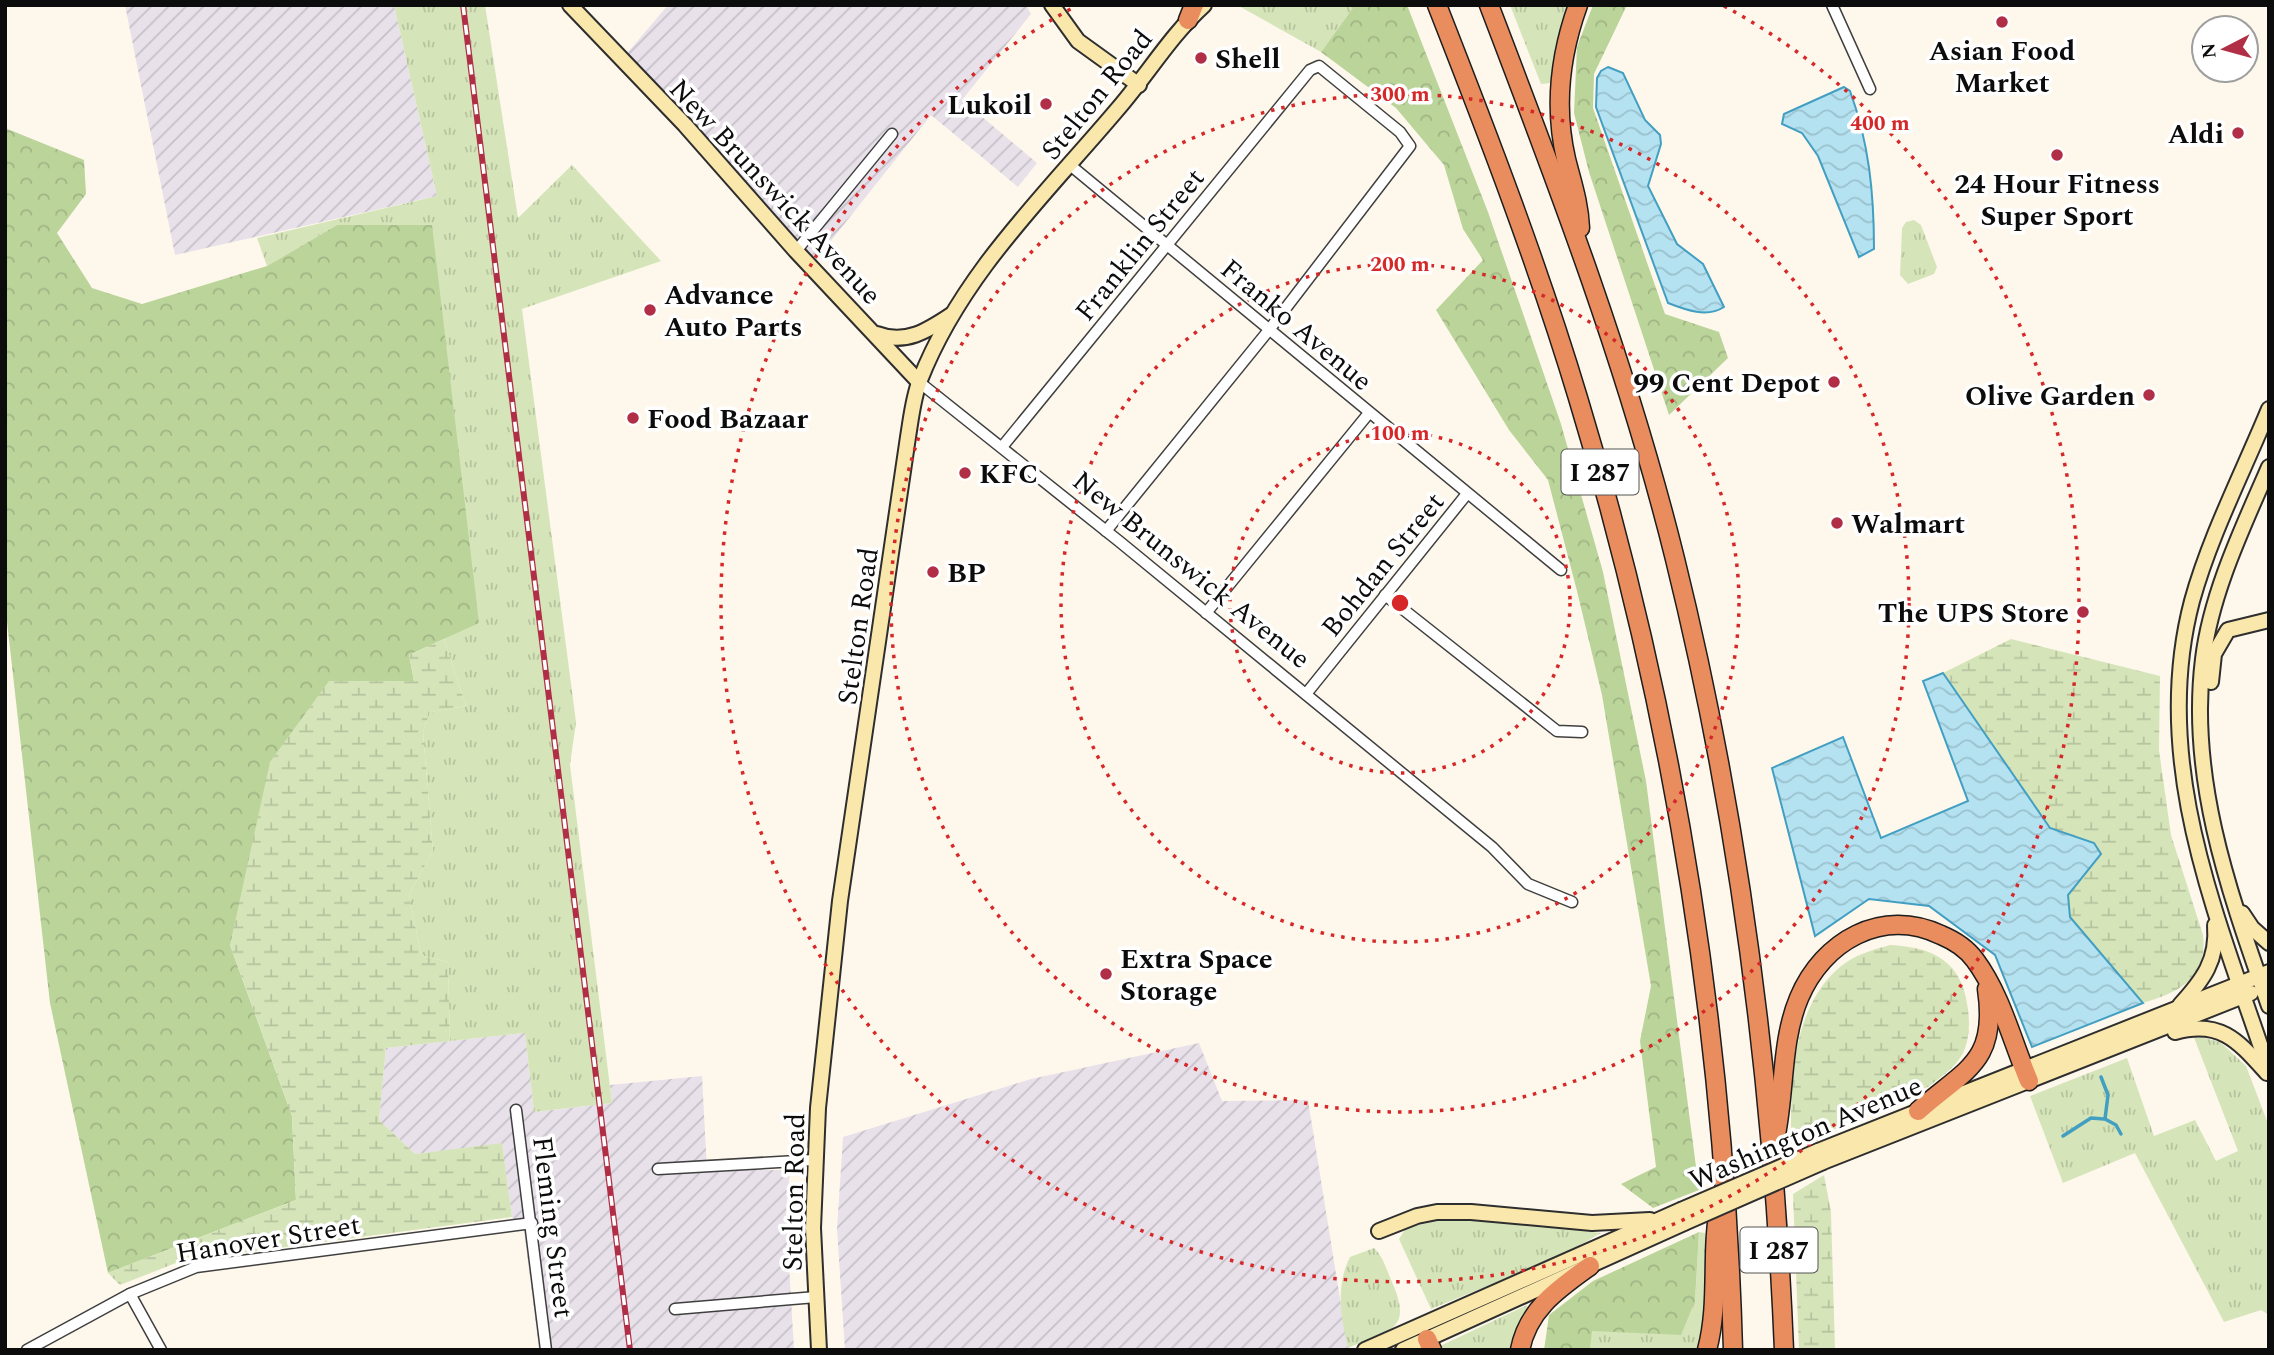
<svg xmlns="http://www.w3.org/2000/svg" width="2274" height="1355" font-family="Spectral,serif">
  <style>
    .industrial { fill: url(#industrial-furrows) }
    .grass { fill: url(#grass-tufts) }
    .forest { fill: url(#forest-crowns) }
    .wetland { fill: url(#wetland-marsh) }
    .water { fill: url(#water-waves); stroke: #429fc2; stroke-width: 2 }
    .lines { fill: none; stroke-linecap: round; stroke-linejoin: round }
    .stream { stroke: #429fc2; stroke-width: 3.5 }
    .street-casing { stroke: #3f3f3f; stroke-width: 13 }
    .secondary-casing { stroke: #2e2e2e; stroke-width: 18 }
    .highway-casing { stroke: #1d1d1d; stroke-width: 21 }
    .street { stroke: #fff; stroke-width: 10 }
    .secondary { stroke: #f9e7ac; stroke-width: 14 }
    .highway { stroke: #e98d5f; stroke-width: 18 }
    .rail-casing { stroke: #b12f46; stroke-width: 6 }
    .rail { stroke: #fff; stroke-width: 3.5; stroke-dasharray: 10; stroke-linecap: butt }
    .secondary-bridge-casing { stroke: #2e2e2e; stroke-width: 18; stroke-linecap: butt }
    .secondary-bridge { stroke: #f9e7ac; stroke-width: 14 }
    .ring { fill: none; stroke: #d62828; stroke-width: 3.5; stroke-dasharray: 3.5 7 }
    .poi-dot { fill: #b12f46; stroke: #fff; stroke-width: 2.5 }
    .labels { text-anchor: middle; stroke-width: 7; stroke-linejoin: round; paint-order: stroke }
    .shield { fill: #fff; stroke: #555; stroke-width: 2 }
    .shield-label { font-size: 26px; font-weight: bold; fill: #0c0c0c }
    .poi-label { font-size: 28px; font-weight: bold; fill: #0c0c0c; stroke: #fff; text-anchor: start }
    .street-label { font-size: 28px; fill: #0c0c0c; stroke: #fff }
    .centre { fill: #d62828; stroke: #fff; stroke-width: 3.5 }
    .ring-label { font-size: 21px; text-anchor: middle; font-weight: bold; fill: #d62828; stroke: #fff; stroke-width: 7; stroke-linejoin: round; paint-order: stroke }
  </style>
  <defs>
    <pattern id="industrial-furrows" width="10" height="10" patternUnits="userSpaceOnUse" patternTransform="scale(1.75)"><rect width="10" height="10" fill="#e8e1ea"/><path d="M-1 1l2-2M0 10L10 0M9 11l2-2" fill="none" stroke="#c6c0c8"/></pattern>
    <pattern id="grass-tufts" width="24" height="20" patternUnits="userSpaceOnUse" patternTransform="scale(1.75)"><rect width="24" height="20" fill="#d5e5b9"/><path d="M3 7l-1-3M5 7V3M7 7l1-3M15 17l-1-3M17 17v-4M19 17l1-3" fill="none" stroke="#b6c39e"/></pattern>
    <pattern id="forest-crowns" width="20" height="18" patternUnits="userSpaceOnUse" patternTransform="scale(1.75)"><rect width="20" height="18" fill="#bbd49a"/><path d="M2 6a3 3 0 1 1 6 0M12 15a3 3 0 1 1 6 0" fill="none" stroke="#a0b584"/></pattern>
    <pattern id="wetland-marsh" width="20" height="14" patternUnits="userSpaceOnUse" patternTransform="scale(1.75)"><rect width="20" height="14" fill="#d5e5b9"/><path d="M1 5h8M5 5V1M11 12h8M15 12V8" fill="none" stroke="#b6c39e"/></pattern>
    <pattern id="water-waves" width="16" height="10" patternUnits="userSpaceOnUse" patternTransform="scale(1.75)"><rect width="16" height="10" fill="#b5e2f1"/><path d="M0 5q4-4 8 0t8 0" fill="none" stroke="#9ac1cd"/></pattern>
  </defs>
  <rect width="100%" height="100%" fill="#fef8ec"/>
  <g class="industrial">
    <path d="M125,5H394L437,196L175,255Z"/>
    <path d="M668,5H1026L1031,14L962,100L1037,163L1018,187L931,115L814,262L623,58Z"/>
    <path d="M525,1033L534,1112L612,1103L610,1085L702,1076L707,1170H790L786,1213L794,1350H539L524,1231L512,1217L502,1144L415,1154L379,1120L386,1048Z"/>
    <path d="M1199,1043L1222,1101L1308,1100L1348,1348L845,1350L837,1229L843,1137L1031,1079Z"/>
  </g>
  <g class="grass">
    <path d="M394,5H485L518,218L572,165L661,261L522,309L576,722L570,765L612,1103L534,1112L525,1033L450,1041L448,962L421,955L409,894L433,851L423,732L430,712L466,706L444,639L479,622L337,225L267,266L257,238L437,196Z"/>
    <path d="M1237,5H1355L1321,52Z"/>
    <path d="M1510,5H1570L1551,83L1541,84Z"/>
    <path d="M1914,220L1921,225L1937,267L1934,274L1908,284L1900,275L1902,228L1906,222Z"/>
    <path d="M2193,1035L2220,1042L2246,1066L2269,1126V1315L2261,1310L2224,1322L2135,1153L2063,1183L2030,1096L2127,1058L2154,1136L2195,1120L2216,1161L2238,1151Z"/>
    <path d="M1440,1220H1491L1601,1233L1563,1255L1431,1309L1399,1239L1406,1228Z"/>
    <path d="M1699,1232L1705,1233L1708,1298L1699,1350H1590L1591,1331L1695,1301Z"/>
    <path d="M1374,1248C1383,1256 1387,1271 1392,1282C1414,1332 1388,1330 1348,1348C1341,1317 1335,1287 1350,1257Z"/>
    <path d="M1527,1305L1529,1310L1513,1350H1440L1438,1347Z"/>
  </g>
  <g class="forest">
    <path d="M1355,5H1407L1488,212L1561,424L1603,572L1646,781L1699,1190L1653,1208L1621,1184L1656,1167L1640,1041L1651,986L1602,695L1577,591L1548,480L1509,430L1436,310L1483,260L1463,229L1444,165L1396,108L1321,52Z"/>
    <path d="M1593,5H1627L1594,74L1593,108L1665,314L1719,332L1728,358L1669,415L1589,172L1574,113L1577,47Z"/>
    <path d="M5,128L84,160L86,194L57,233L92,288L142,304L267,266L337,225H432L479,623L409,655L414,681L230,945L292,1116L296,1200L108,1273L50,1003L5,604Z"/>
    <path d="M1699,1232L1695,1301L1681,1335L1592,1331L1590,1350H1544L1549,1315L1593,1281Z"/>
  </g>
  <g class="wetland">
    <path d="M444,639L466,706L430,712L423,732L433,851L409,894L421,955L448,962L450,1041L386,1048L379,1120L415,1154L502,1143L512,1217L181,1261L120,1285L108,1273L296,1200L292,1116L230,945L270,762L329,681H414L409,655Z"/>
    <path d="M2011,639L2160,676L2159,750L2171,835L2203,935C2208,979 2179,992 2143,1003L2070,917L2068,895L2101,854L2094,843L2050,828L1943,673Z"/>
    <path d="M1890,945C1934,947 1963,962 1968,1010C1970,1023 1969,1041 1963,1053C1956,1067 1940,1078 1928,1087L1791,1149C1791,1089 1789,1009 1841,966C1855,955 1872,950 1890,945Z"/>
    <path d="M1824,1175L1831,1212L1835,1350H1799L1793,1194Z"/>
  </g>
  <g class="water">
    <path d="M1608,67L1623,73L1645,120L1660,135L1661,144L1648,186L1677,244L1703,264L1724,307C1707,318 1686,310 1668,303L1596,107L1597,78L1601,71Z"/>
    <path d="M1844,87L1850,91C1869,143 1874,193 1874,249L1859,257L1818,156L1802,133L1782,124L1784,114Z"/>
    <path d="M1943,673L2050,828L2094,843L2101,854L2068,895L2070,917L2143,1003L2032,1047L1995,955L1929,906L1869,899L1815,936L1772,768L1843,737L1881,838L1968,801L1923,681Z"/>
  </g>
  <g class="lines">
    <g class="stream">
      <path d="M2101,1077L2108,1095L2105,1119L2116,1125L2121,1134"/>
      <path d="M2063,1136L2091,1118L2104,1119"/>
    </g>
    <defs>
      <g id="street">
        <path d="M1832,5L1870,89"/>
        <path d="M1070,165L1561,570"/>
        <path d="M796,251L892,134"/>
        <path d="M919,382L1120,542L1492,847L1528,884L1572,902"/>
        <path d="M1002,447L1310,70L1319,66L1400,132L1410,146L1269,330L1106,531"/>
        <path d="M1385,595L1557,731L1582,732"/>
        <path d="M1206,613L1369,413"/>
        <path d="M1306,694L1466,495"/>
        <path d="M516,1110L546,1350"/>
        <path d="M658,1169L814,1160"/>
        <path d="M130,1294L161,1350"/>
        <path d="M675,1309L816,1297"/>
        <path d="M27,1350L130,1294L196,1267L532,1223"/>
      </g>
      <g id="secondary">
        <path d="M570,5L685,125L796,251L919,382"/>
        <path d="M1052,5L1078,41L1139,85"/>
        <path d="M877,334C905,345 927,331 951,315"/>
        <path d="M2269,409C2243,472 2210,536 2192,601C2149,764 2219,920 2269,1071"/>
        <path d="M2269,467C2243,527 2211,593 2203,659C2188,780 2230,894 2269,1006"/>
        <path d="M2211,682L2214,654L2228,630L2269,620"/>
        <path d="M2242,913L2252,928L2269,943"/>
        <path d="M2180,1005C2203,980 2218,960 2215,925"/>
        <path d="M2175,1032C2221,1019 2239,1042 2267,1073"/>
        <path d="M1818,1151L2269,972"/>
        <path d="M1823,1162L2251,993"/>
        <path d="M1379,1231L1417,1216L1437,1212H1471L1592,1223L1650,1220"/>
        <path d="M819,1350L813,1228L818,1108L840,901L908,437C911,419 913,398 920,380C961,275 1044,196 1116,111C1146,77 1170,36 1204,5"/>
        <path d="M1365,1350L1681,1210"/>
        <path d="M1403,1350L1684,1223"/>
      </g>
      <g id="highway">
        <path d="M1437,5C1488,135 1538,265 1578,398C1672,708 1724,1026 1733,1350"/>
        <path d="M1489,5C1559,188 1628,369 1675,559C1739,818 1773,1083 1784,1350"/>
        <path d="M1578,5C1560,55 1554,107 1566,159C1572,183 1579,203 1580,228"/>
        <path d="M1188,20L1194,5"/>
        <path d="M1918,1111C1965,1069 1998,1063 1987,989"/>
        <path d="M1776,1134C1785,1089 1781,1041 1799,998C1823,941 1882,907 1941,935C1953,940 1967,949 1975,960C2001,995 2012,1041 2029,1081"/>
        <path d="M1427,1339L1432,1350"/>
        <path d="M1520,1350C1528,1309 1558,1289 1590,1266"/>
        <path d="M1707,1350C1720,1301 1710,1252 1720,1204"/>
      </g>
    </defs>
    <use href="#street" class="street-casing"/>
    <use href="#secondary" class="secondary-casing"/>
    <use href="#highway" class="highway-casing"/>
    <use href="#street" class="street"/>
    <use href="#secondary" class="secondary"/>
    <use href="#highway" class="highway"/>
    <defs>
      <path id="rail" d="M463,5L630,1350"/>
    </defs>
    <use href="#rail" class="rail-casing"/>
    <use href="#rail" class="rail"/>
    <defs>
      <g id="secondary-bridge">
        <path d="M1681,1210L1818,1151"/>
        <path d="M1684,1223L1823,1162"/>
      </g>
    </defs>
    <use href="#secondary-bridge" class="secondary-bridge-casing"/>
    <use href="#secondary-bridge" class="secondary-bridge"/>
  </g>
  <g class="ring">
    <circle cx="1400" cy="603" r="170"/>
    <circle cx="1400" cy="603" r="339"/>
    <circle cx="1400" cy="603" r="509"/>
    <path d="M1724 6A679 679 0 1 1 1076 6"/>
  </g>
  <g class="poi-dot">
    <circle cx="2002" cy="22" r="7"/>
    <circle cx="1201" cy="58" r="7"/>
    <circle cx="1046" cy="104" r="7"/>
    <circle cx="2238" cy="133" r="7"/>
    <circle cx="2057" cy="155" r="7"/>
    <circle cx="650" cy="310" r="7"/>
    <circle cx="1834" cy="382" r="7"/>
    <circle cx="2149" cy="395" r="7"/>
    <circle cx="633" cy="418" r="7"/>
    <circle cx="965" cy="473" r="7"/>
    <circle cx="1837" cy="523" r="7"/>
    <circle cx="933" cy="572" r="7"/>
    <circle cx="2083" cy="612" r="7"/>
    <circle cx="1106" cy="974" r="7"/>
  </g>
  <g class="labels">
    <g class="shield">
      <rect x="1561.5" y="449.5" width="77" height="45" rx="5"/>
      <rect x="1740.5" y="1227.5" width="77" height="45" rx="5"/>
    </g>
    <g class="shield-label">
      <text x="1600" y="481">I 287</text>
      <text x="1779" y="1259">I 287</text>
    </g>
    <g class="poi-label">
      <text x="2002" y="60" text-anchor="middle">Asian Food<tspan x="2002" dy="32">Market</tspan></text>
      <text x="1215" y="68">Shell</text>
      <text x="1032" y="114" text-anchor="end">Lukoil</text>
      <text x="2224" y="143" text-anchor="end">Aldi</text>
      <text x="2057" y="193" text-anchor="middle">24 Hour Fitness<tspan x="2057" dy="32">Super Sport</tspan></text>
      <text x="664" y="304">Advance<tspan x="664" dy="32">Auto Parts</tspan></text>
      <text x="1820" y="392" text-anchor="end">99 Cent Depot</text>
      <text x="2135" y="405" text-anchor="end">Olive Garden</text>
      <text x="647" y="428">Food Bazaar</text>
      <text x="979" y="483">KFC</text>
      <text x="1851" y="533">Walmart</text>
      <text x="947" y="582">BP</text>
      <text x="2069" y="622" text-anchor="end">The UPS Store</text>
      <text x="1120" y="968">Extra Space<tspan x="1120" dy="32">Storage</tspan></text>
    </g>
    <g class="street-label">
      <text transform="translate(1096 94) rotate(-51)" y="10">Stelton Road</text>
      <text transform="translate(776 191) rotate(47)" y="10">New Brunswick Avenue</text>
      <text transform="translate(1139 244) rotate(-51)" y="10">Franklin Street</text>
      <text transform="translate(1297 324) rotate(40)" y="10">Franko Avenue</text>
      <text transform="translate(1382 564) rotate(-51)" y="10">Bohdan Street</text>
      <text transform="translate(1192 569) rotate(39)" y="10">New Brunswick Avenue</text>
      <text transform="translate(857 626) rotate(-82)" y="10">Stelton Road</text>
      <text transform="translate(1805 1132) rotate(-23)" y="10">Washington Avenue</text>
      <text transform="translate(793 1192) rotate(-89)" y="10">Stelton Road</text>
      <text transform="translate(554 1227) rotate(83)" y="10">Fleming Street</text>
      <text transform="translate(268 1238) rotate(-9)" y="10">Hanover Street</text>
    </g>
  </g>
  <circle cx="1400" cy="603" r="10" class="centre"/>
  <g class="ring-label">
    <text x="1400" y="101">300 m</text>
    <text x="1880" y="130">400 m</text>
    <text x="1400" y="271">200 m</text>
    <text x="1400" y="440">100 m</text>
  </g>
  <rect width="2274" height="1355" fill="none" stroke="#0c0c0c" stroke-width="14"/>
  <g transform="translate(2225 49) rotate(264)"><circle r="33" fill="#ffffff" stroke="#9e9e9e" stroke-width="2"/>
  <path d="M0-5L12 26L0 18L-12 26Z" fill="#b12f46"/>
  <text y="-10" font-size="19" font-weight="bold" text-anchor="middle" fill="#0c0c0c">N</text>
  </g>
</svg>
